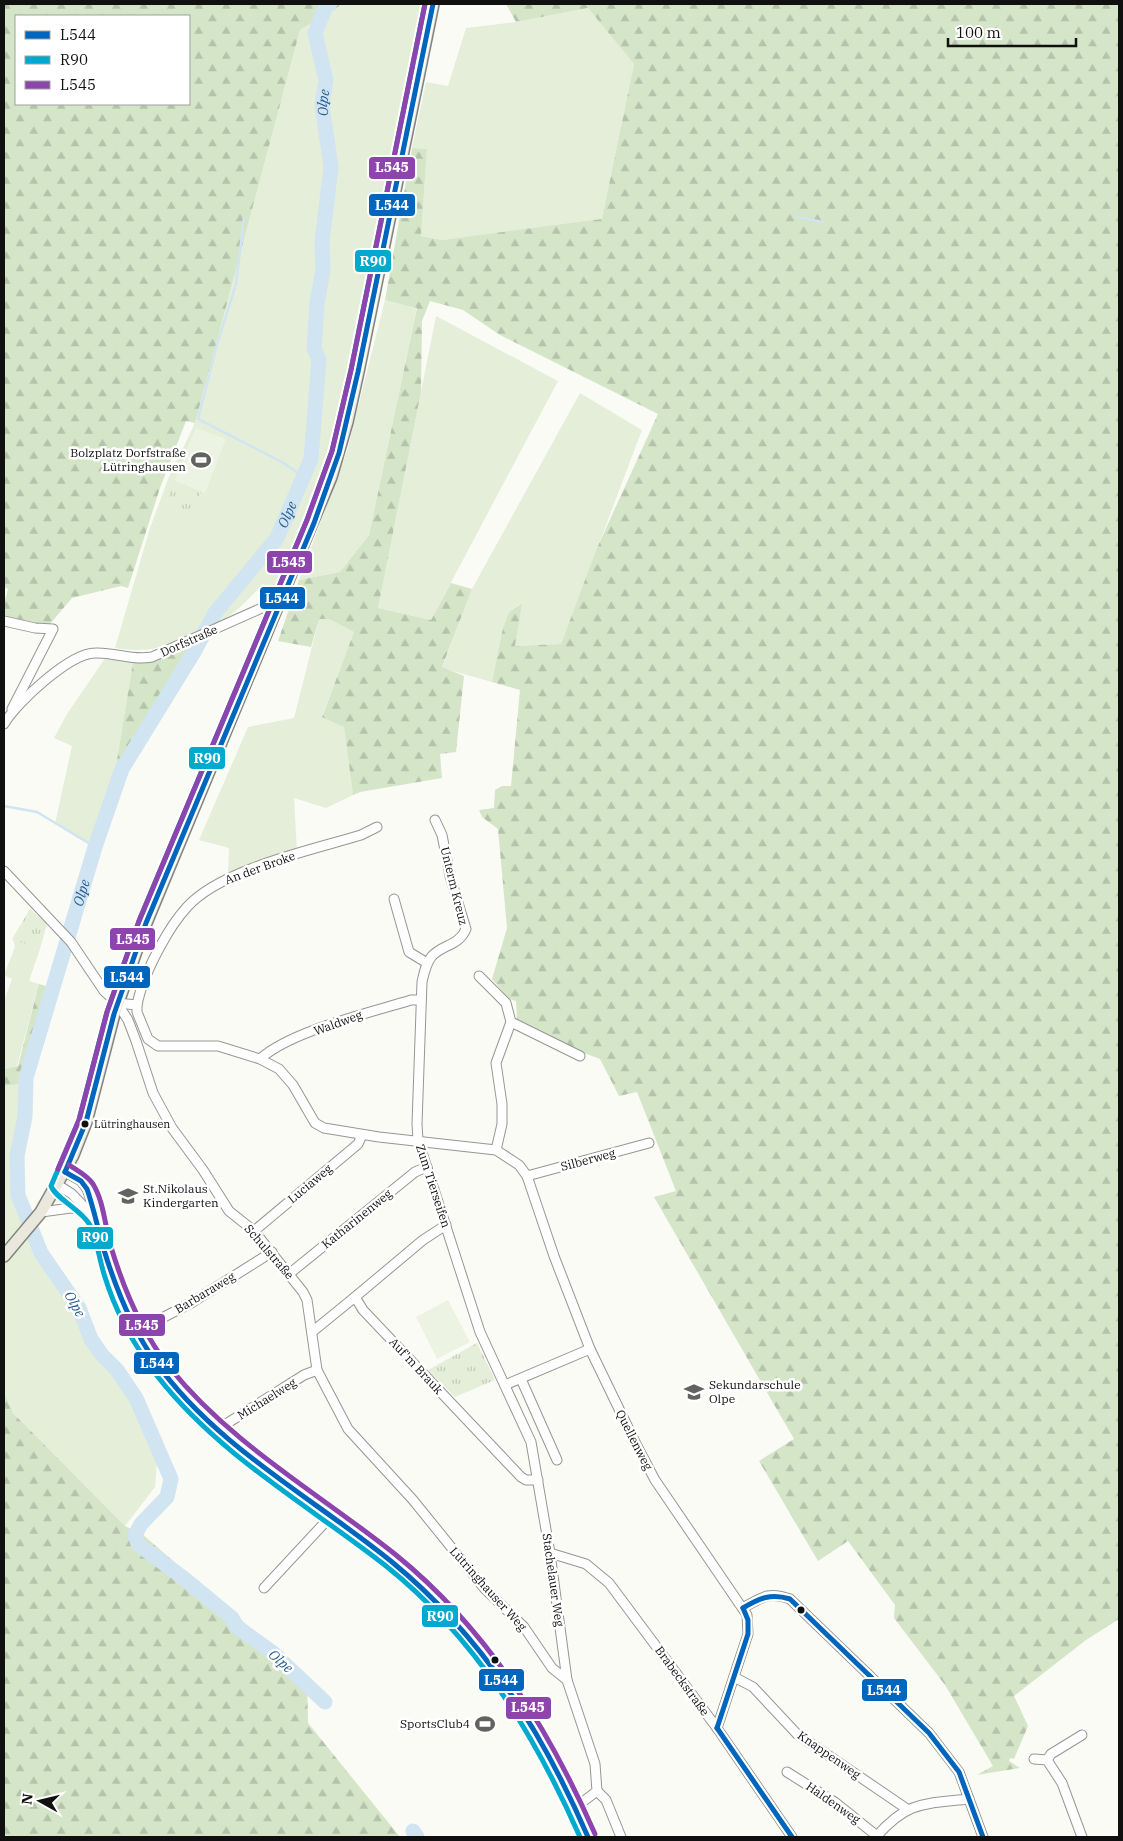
<svg xmlns="http://www.w3.org/2000/svg" width="1123" height="1841" font-family="'IBM Plex Serif',serif">
  <style>
    .grass { fill: #e4eed9; fill-rule: evenodd }
    .forest { fill: url(#forest-firs); fill-rule: evenodd }
    .park { fill: url(#park-tufts) }
    .pitch { fill: #edf3e2 }
    .lines { fill: none; stroke-linecap: round; stroke-linejoin: round }
    .stream { stroke: #d1e4f1; stroke-width: 2.5 }
    .river { stroke: #d1e4f1; stroke-width: 15 }
    .minor-casing { stroke: #969694; stroke-width: 11 }
    .major-casing { stroke: #838381; stroke-width: 14 }
    .minor { stroke: #fefefe; stroke-width: 9 }
    .major { stroke: #eae7dc; stroke-width: 11 }
    .bus-1-casing { stroke: #fff; stroke-width: 9 }
    .bus-2-casing { stroke: #fff; stroke-width: 9 }
    .bus-3-casing { stroke: #fff; stroke-width: 9 }
    .bus-1 { stroke: #0065bd; stroke-width: 5 }
    .bus-2 { stroke: #00a9ce; stroke-width: 5 }
    .bus-3 { stroke: #8e44ad; stroke-width: 5 }
    .bus-dot { fill: #101010; stroke: #fff; stroke-width: 2 }
    .labels { text-anchor: middle; stroke-width: 5; stroke-linejoin: round; paint-order: stroke }
    .bus-label { font-size: 11px; fill: #101010; stroke: #fff; text-anchor: start }
    .poi-label { font-size: 12px; fill: #101010; stroke: #fff; text-anchor: end }
    .street-label { font-size: 12px; fill: #101010; stroke: #fff }
    .water-label { font-size: 14px; font-style: italic; fill: #285d92; stroke: #fff }
    .line-badge { stroke: #fff; stroke-width: 2 }
    .badge-label { font-size: 14px; text-anchor: middle; font-weight: bold; fill: #fff }
  </style>
  <defs>
    <pattern id="forest-firs" width="22" height="20" patternUnits="userSpaceOnUse" patternTransform="scale(1.25)"><rect width="22" height="20" fill="#d4e5c8"/><path d="M5 1l3.5 6h-7zM16 11l3.5 6h-7z" fill="#b5c3ab"/></pattern>
    <pattern id="park-tufts" width="24" height="20" patternUnits="userSpaceOnUse" patternTransform="scale(1.25)"><rect width="24" height="20" fill="#e4eed9"/><path d="M3 7l-1-3M5 7V3M7 7l1-3M15 17l-1-3M17 17v-4M19 17l1-3" fill="none" stroke="#c3cbb9"/></pattern>
  </defs>
  <rect width="100%" height="100%" fill="#fbfbf6"/>
  <g class="grass">
    <path d="M343,4H427L366,305L337,425L311,508L275,592L263,584C250,597 236,613 220,622C188,642 153,655 115,648L150,528L168,479L195,423L300,30ZM196,428L205,493L202,492L164,508Z"/>
    <path d="M588,8L634,64L602,220L442,240L421,236L427,149L412,148L426,82L448,86L466,28L516,22Z"/>
    <path d="M385,300L417,307L369,535L340,572L299,580L347,451Z"/>
    <path d="M436,316L558,381L431,620L378,608Z"/>
    <path d="M580,393L642,430L561,644L515,646L521,603L509,612L503,629L492,682L442,668L472,589Z"/>
    <path d="M319,619H329L354,632L322,716L344,727L353,795L326,808L294,798L297,852L228,873L229,848L199,840L248,727L294,718Z"/>
    <path d="M106,657L133,662L116,766L93,846L55,824L72,746L54,738L67,714Z"/>
    <path d="M13,939L40,949L29,981L39,984L17,1066L4,1069V1001L12,979L4,975L15,947Z"/>
    <path d="M21,1084V1115L13,1154L15,1195L38,1254L74,1306L95,1354L113,1370L129,1395L157,1462L155,1487L125,1526L13,1413L4,1392V1086Z"/>
  </g>
  <g class="forest">
    <path d="M4,4H343L300,30L195,423L186,421L160,488L128,588L121,586L72,598L49,625L4,616V604L8,589L4,587ZM16,16H189V104H16Z"/>
    <path d="M506,4H1119V1619L1086,1640L1014,1696L1028,1726L1014,1759L1010,1758L1009,1761L1020,1768L977,1775L993,1766L945,1685L894,1618L895,1605L848,1541L818,1561L759,1461L794,1439L654,1197L676,1191L637,1092L619,1096L600,1059L576,1050L517,1019L516,1001L509,999L492,979L507,928L498,829L482,817L479,810L494,808L495,790L502,786H511L520,690L492,682L503,628L509,612L522,603L515,646L561,644L597,548L658,414L500,335L463,310L430,301L422,321L421,392L378,608L431,620L451,583L472,589L442,667L464,676L456,752L440,754L442,778L360,792L353,795L344,727L322,717L354,632L329,619H319L311,647L278,641L299,580L340,572L369,535L417,308L385,300L412,148L427,149L421,236L442,240L602,219L634,64L588,8L516,22Z"/>
    <path d="M195,643L121,767L101,821L116,766L133,662L170,655Z"/>
    <path d="M39,984L49,987L21,1084L4,1086V1069L18,1066Z"/>
    <path d="M4,1392L13,1413L125,1526L142,1534L307,1677L308,1723L400,1837H4Z"/>
  </g>
  <g class="park">
    <path d="M175,480L205,493L201,492L191,518L164,508Z"/>
    <path d="M30,909L47,924L40,949L12,939Z"/>
    <path d="M477,1343L495,1380L455,1397L428,1370Z"/>
  </g>
  <g class="pitch">
    <path d="M196,428L226,439L205,493L175,480Z"/>
    <path d="M448,1300L470,1342L437,1359L416,1317Z"/>
  </g>
  <g class="lines">
    <g class="stream">
      <path d="M797,217L823,222"/>
      <path d="M244,218L236,284L216,348L198,419L282,462L304,477"/>
      <path d="M4,806L37,812L95,847"/>
    </g>
    <g class="river">
      <path id="s1" d="M325,1702L272,1652L237,1627L232,1618L186,1580L138,1544L135,1535L141,1524L167,1497L171,1479L136,1398L117,1370L102,1355L91,1339L79,1308L41,1253L18,1195L17,1156L25,1117L26,1078L95,847L122,769L194,652L215,613L277,538L311,459L319,359L314,349L317,304L323,270L322,242L331,167L322,105L326,80L315,33L326,6L330,4"/>
      <path d="M413,1831L417,1837"/>
    </g>
    <defs>
      <g id="minor">
        <path d="M4,621L35,628L53,629L12,709"/>
        <path d="M4,724C16,703 70,653 95,653C115,652 132,661 152,657L264,607L277,610"/>
        <path d="M435,820L442,835L450,876L466,929C459,946 443,944 432,956C426,963 424,973 422,982L417,1124L418,1140L480,1332L531,1442L550,1553L567,1680L595,1764L597,1791L576,1807"/>
        <path d="M4,871L71,942L104,991L117,1003L128,1020L136,1041L153,1093L172,1128L203,1170L229,1211L254,1231L303,1292L307,1300L317,1370L348,1429L413,1500L485,1589L524,1627L552,1668L567,1680"/>
        <path d="M394,899L409,952L427,963"/>
        <path d="M479,976L506,1003L511,1022L496,1063L502,1104V1124L496,1150"/>
        <path d="M117,1003L137,1005C141,984 151,963 161,945C168,932 177,918 187,907C221,869 312,850 361,835L377,827"/>
        <path d="M137,1005V1012L148,1039L158,1046H218L260,1059L279,1069L293,1085L315,1123L324,1128L379,1137L496,1150L519,1165L527,1176L554,1256L590,1349L635,1442L655,1480L747,1615L748,1634L717,1728"/>
        <path d="M511,1022L580,1056"/>
        <path d="M260,1059C291,1031 369,1013 411,1000H420"/>
        <path d="M65,1172L81,1181L87,1189C95,1209 98,1230 104,1250C117,1294 136,1338 165,1374C228,1452 316,1500 392,1562C482,1633 545,1732 588,1837"/>
        <path d="M527,1176L649,1143"/>
        <path d="M58,1185L72,1194L94,1217"/>
        <path d="M41,1212L71,1208L87,1210"/>
        <path d="M446,1225L423,1240L355,1297L363,1310L521,1477L526,1480H538"/>
        <path d="M254,1231L358,1144L362,1135"/>
        <path d="M289,1274L415,1172L427,1167"/>
        <path d="M137,1331L191,1303L272,1252"/>
        <path d="M312,1332L355,1297"/>
        <path d="M521,1379L557,1460"/>
        <path d="M505,1385L590,1349"/>
        <path d="M218,1429L304,1375L317,1370"/>
        <path d="M550,1553L586,1564L609,1583L717,1728L792,1837"/>
        <path d="M264,1588L330,1517"/>
        <path d="M743,1608C762,1597 769,1591 790,1599L929,1733L959,1772L983,1837"/>
        <path d="M734,1677L753,1687L797,1734L907,1809"/>
        <path d="M1034,1759L1047,1760L1062,1783L1082,1837"/>
        <path d="M1047,1760L1051,1754L1082,1735"/>
        <path d="M787,1772L836,1803L877,1836"/>
        <path d="M597,1791L606,1800L621,1837"/>
        <path d="M876,1837C907,1801 924,1804 969,1799"/>
      </g>
      <path id="major" d="M4,1256L41,1212L73,1155L86,1122L114,1014L146,923L331,477L347,422L358,372L433,4"/>
    </defs>
    <use href="#minor" class="minor-casing"/>
    <use href="#major" class="major-casing"/>
    <use href="#minor" class="minor"/>
    <use href="#major" class="major"/>
    <defs>
      <g id="bus-1">
        <path d="M65,1172L86,1122L114,1014L146,923L314,523L339,453L358,372L433,4"/>
        <path d="M65,1172L81,1181L87,1189C94,1209 98,1230 104,1250C116,1289 131,1327 155,1361C215,1446 312,1497 392,1562C482,1636 542,1731 588,1837"/>
        <path d="M743,1608C760,1598 771,1593 790,1599L929,1733L959,1772L983,1837"/>
        <path d="M717,1728L792,1837"/>
        <path d="M717,1728L748,1634V1620L743,1608"/>
      </g>
      <path id="bus-2" d="M425,4L351,370L332,451L307,520L139,921L107,1012L79,1120L51,1186C56,1199 81,1209 90,1225C97,1240 99,1258 104,1274C115,1311 135,1347 158,1377C220,1456 308,1505 386,1566C475,1637 535,1735 580,1837"/>
      <g id="bus-3">
        <path d="M69,1165C78,1171 87,1175 93,1184C104,1202 105,1227 111,1247C124,1290 142,1333 170,1368C232,1445 320,1494 396,1555C487,1629 548,1727 595,1834"/>
        <path d="M58,1169L79,1120L107,1012L139,921L307,520L332,451L351,370L425,4"/>
      </g>
    </defs>
    <use href="#bus-1" class="bus-1-casing"/>
    <use href="#bus-2" class="bus-2-casing"/>
    <use href="#bus-3" class="bus-3-casing"/>
    <use href="#bus-1" class="bus-1"/>
    <use href="#bus-2" class="bus-2"/>
    <use href="#bus-3" class="bus-3"/>
  </g>
  <defs>
    <symbol id="stadium-bare" viewBox="-9 -9 18 18"><path d="M0-5a6.5 5 0 1 0 0 10a6.5 5 0 1 0 0-10ZM-3.5-1.8h7v3.6h-7Z" fill="#626260" stroke="#fff" stroke-width="2.5" paint-order="stroke"/></symbol>
    <symbol id="school-bare" viewBox="-9 -9 18 18"><path d="M0-5L7-2L0 1L-7-2ZM-4 1L0 2.5L4 1V4Q0 6-4 4Z" fill="#626260" stroke="#fff" stroke-width="2.5" paint-order="stroke"/></symbol>
  </defs>
  <g fill-rule="evenodd">
    <use href="#stadium-bare" x="187" y="446" width="28" height="28"/>
    <use href="#school-bare" x="114" y="1182" width="28" height="28"/>
    <use href="#school-bare" x="680" y="1378" width="28" height="28"/>
    <use href="#stadium-bare" x="471" y="1710" width="28" height="28"/>
  </g>
  <g class="bus-dot">
    <circle cx="85" cy="1124" r="4.5"/>
    <circle cx="801" cy="1610" r="4.5"/>
    <circle cx="495" cy="1660" r="4.5"/>
  </g>
  <g class="labels">
    <g class="bus-label">
      <text x="94" y="1128">Lütringhausen</text>
    </g>
    <g class="poi-label">
      <text x="186" y="457">Bolzplatz Dorfstraße<tspan x="186" dy="14">Lütringhausen</tspan></text>
      <text x="143" y="1193" text-anchor="start">St.Nikolaus<tspan x="143" dy="14">Kindergarten</tspan></text>
      <text x="709" y="1389" text-anchor="start">Sekundarschule<tspan x="709" dy="14">Olpe</tspan></text>
      <text x="470" y="1728">SportsClub4</text>
    </g>
    <g class="street-label">
      <text transform="translate(189 641) rotate(-24)" y="4">Dorfstraße</text>
      <text transform="translate(260 868) rotate(-20)" y="4">An der Broke</text>
      <text transform="translate(454 886) rotate(76)" y="4">Unterm Kreuz</text>
      <text transform="translate(338 1023) rotate(-20)" y="4">Waldweg</text>
      <text transform="translate(588 1160) rotate(-15)" y="4">Silberweg</text>
      <text transform="translate(310 1184) rotate(-40)" y="4">Luciaweg</text>
      <text transform="translate(433 1186) rotate(72)" y="4">Zum Tierseifen</text>
      <text transform="translate(357 1219) rotate(-39)" y="4">Katharinenweg</text>
      <text transform="translate(269 1252) rotate(49)" y="4">Schulstraße</text>
      <text transform="translate(205 1293) rotate(-31)" y="4">Barbaraweg</text>
      <text transform="translate(416 1366) rotate(47)" y="4">Auf'm Brauk</text>
      <text transform="translate(267 1399) rotate(-32)" y="4">Michaelweg</text>
      <text transform="translate(634 1440) rotate(63)" y="4">Quellenweg</text>
      <text transform="translate(553 1580) rotate(82)" y="4">Stachelauer Weg</text>
      <text transform="translate(488 1589) rotate(48)" y="4">Lütringhauser Weg</text>
      <text transform="translate(682 1681) rotate(54)" y="4">Brabeckstraße</text>
      <text transform="translate(829 1755) rotate(35)" y="4">Knappenweg</text>
      <text transform="translate(833 1803) rotate(35)" y="4">Haldenweg</text>
    </g>
    <g class="water-label">
      <text dy="5" stroke="none"><textPath href="#s1" startOffset="1815">Olpe</textPath></text>
      <text dy="5" stroke="none"><textPath href="#s1" startOffset="1395">Olpe</textPath></text>
      <text dy="5" stroke="none"><textPath href="#s1" startOffset="960">Olpe</textPath></text>
      <text transform="translate(75 1304) rotate(61)" y="5">Olpe</text>
      <text transform="translate(281 1661) rotate(42)" y="5">Olpe</text>
    </g>
  </g>
  <g class="line-badge">
    <rect x="368" y="156" width="48" height="24" rx="5" fill="#8e44ad"/>
    <rect x="368" y="193" width="48" height="24" rx="5" fill="#0065bd"/>
    <rect x="354" y="249" width="38" height="24" rx="5" fill="#00a9ce"/>
    <rect x="266" y="550" width="47" height="24" rx="5" fill="#8e44ad"/>
    <rect x="259" y="586" width="47" height="24" rx="5" fill="#0065bd"/>
    <rect x="188" y="746" width="38" height="24" rx="5" fill="#00a9ce"/>
    <rect x="109" y="927" width="47" height="24" rx="5" fill="#8e44ad"/>
    <rect x="103" y="965" width="48" height="24" rx="5" fill="#0065bd"/>
    <rect x="76" y="1226" width="38" height="24" rx="5" fill="#00a9ce"/>
    <rect x="118" y="1313" width="48" height="24" rx="5" fill="#8e44ad"/>
    <rect x="133" y="1351" width="47" height="24" rx="5" fill="#0065bd"/>
    <rect x="421" y="1604" width="38" height="24" rx="5" fill="#00a9ce"/>
    <rect x="478" y="1668" width="47" height="24" rx="5" fill="#0065bd"/>
    <rect x="861" y="1678" width="47" height="24" rx="5" fill="#0065bd"/>
    <rect x="505" y="1696" width="47" height="24" rx="5" fill="#8e44ad"/>
  </g>
  <g class="badge-label">
    <text x="392" y="172">L545</text>
    <text x="392" y="210">L544</text>
    <text x="373" y="266">R90</text>
    <text x="289" y="567">L545</text>
    <text x="282" y="603">L544</text>
    <text x="207" y="763">R90</text>
    <text x="133" y="944">L545</text>
    <text x="127" y="982">L544</text>
    <text x="95" y="1242">R90</text>
    <text x="142" y="1330">L545</text>
    <text x="157" y="1368">L544</text>
    <text x="440" y="1621">R90</text>
    <text x="501" y="1685">L544</text>
    <text x="884" y="1695">L544</text>
    <text x="528" y="1712">L545</text>
  </g>
  <rect width="1123" height="1841" fill="none" stroke="#101010" stroke-width="10"/>
  <rect x="15" y="15" width="175" height="90" fill="#ffffff" stroke="#9f9f9f"/>
  <rect x="25" y="31" width="25" height="8" fill="#0065bd" stroke="#9f9f9f"/>
  <text x="60" y="40" font-size="15" fill="#101010">L544</text>
  <rect x="25" y="56" width="25" height="8" fill="#00a9ce" stroke="#9f9f9f"/>
  <text x="60" y="65" font-size="15" fill="#101010">R90</text>
  <rect x="25" y="81" width="25" height="8" fill="#8e44ad" stroke="#9f9f9f"/>
  <text x="60" y="90" font-size="15" fill="#101010">L545</text>
  <g transform="translate(40 1801) rotate(278)" stroke="#ffffff" stroke-width="4" paint-order="stroke">
  <path d="M0-4L9 19L0 12L-9 19Z" fill="#101010"/>
  <text y="-8" font-size="14" font-weight="bold" text-anchor="middle" fill="#101010">N</text>
  </g>
  <path d="M948 38v8h128v-8" fill="none" stroke="#101010" stroke-width="2.5"/>
  <text x="956" y="38" font-size="15" fill="#101010" stroke="#ffffff" stroke-width="4" paint-order="stroke">100 m</text>
</svg>
